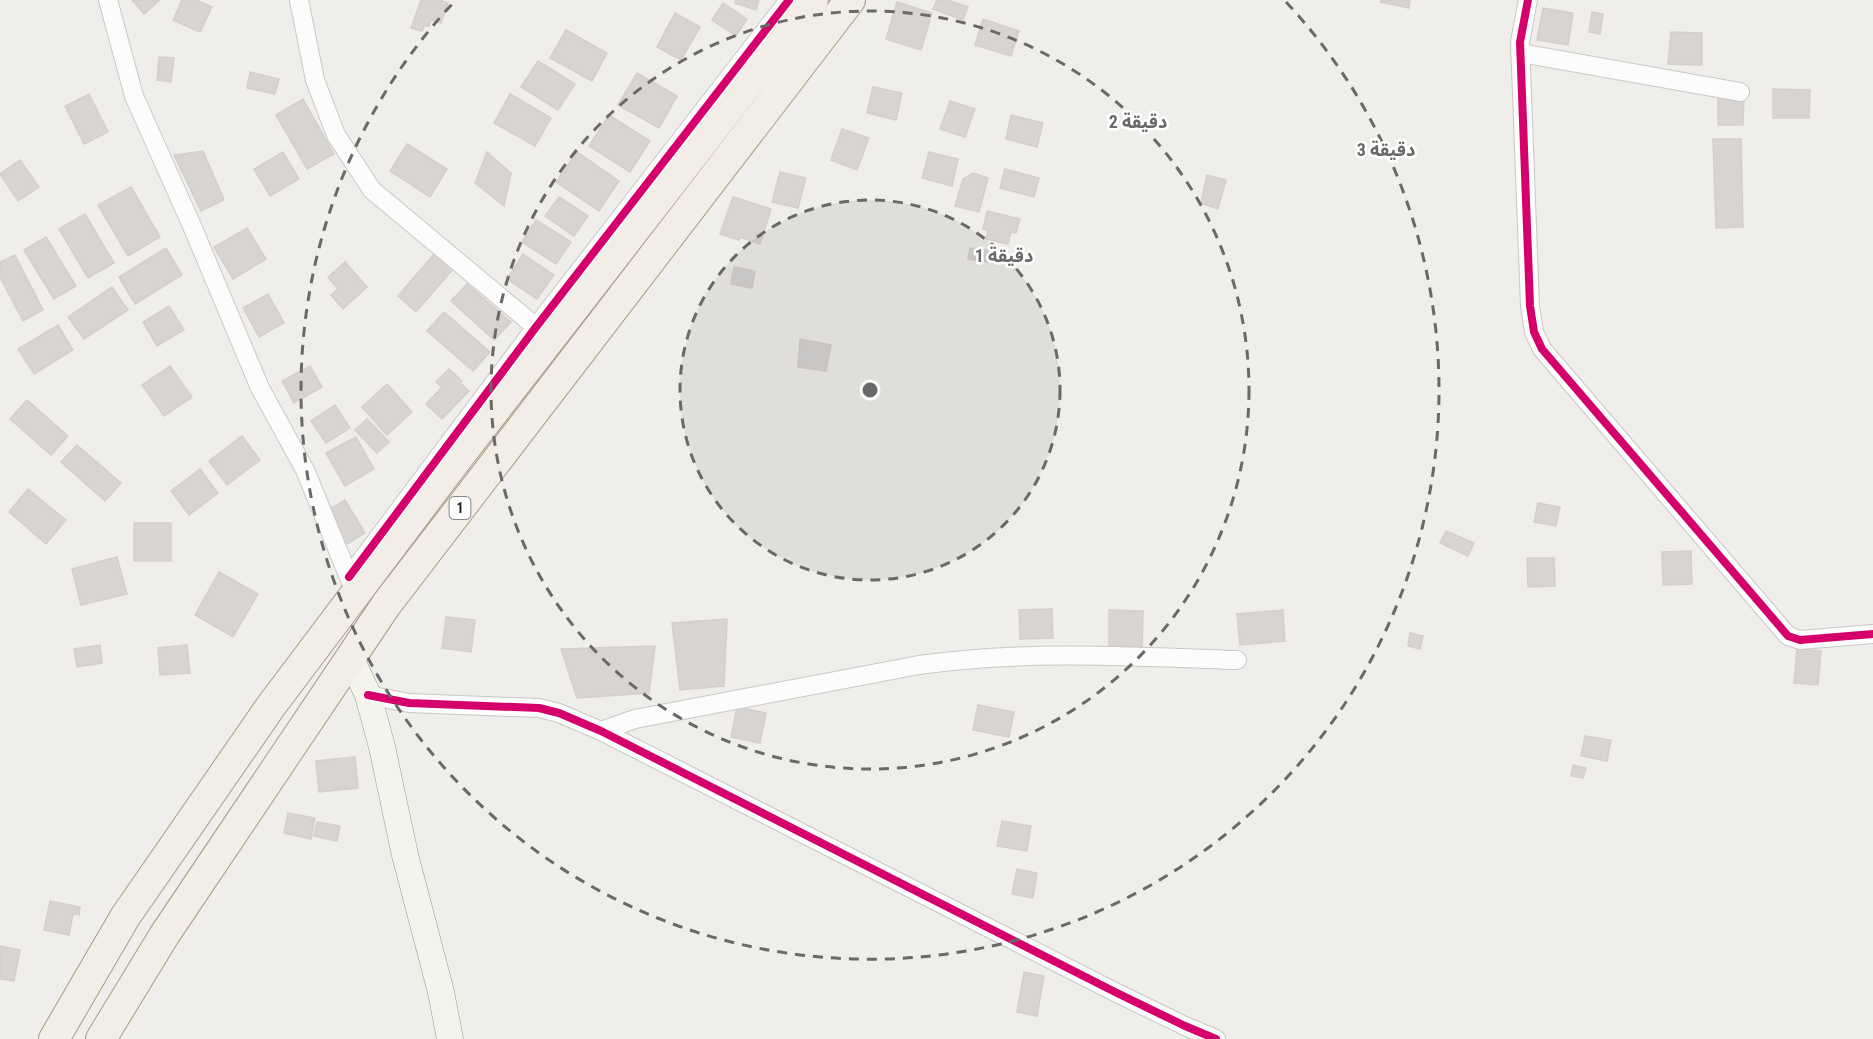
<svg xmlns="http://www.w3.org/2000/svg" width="1873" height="1039" font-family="'Roboto Condensed','Noto Sans Arabic',sans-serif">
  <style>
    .building { fill: #d7d4d2; stroke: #d3d0cc; stroke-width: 1.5 }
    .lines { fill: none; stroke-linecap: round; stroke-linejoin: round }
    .street-casing { stroke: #c9c8c7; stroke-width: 20 }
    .secondary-casing { stroke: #999a82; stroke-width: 27 }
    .primary-casing { stroke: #a79c86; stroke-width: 32 }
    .street { stroke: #fdfcfc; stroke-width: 18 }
    .secondary { stroke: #f4f4ed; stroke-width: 26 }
    .primary { stroke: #f3ede7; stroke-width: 30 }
    .cycleway-casing { stroke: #fff; stroke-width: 11 }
    .cycleway { stroke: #d6006c; stroke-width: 8 }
    .ring { fill: none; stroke: #6a6968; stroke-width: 3; stroke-dasharray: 10 8 }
    .labels { text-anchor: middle; stroke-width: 5; stroke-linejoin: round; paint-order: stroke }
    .shield { fill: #fff; stroke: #646464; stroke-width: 1.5 }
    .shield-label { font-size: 14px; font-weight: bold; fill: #222 }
    .centre { fill: #6a6968; stroke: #fff; stroke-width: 3 }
    .ring-label { font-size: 18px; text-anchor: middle; font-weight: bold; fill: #6a6968; stroke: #fff; stroke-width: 5; stroke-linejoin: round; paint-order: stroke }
  </style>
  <rect width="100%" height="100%" fill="#f0eeeb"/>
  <g class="building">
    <path d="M132,0H160L144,14Z"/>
    <path d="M182,0H196L212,7L200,32L173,20Z"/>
    <path d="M421,0H439L448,3L441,23L431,20L429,27L425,25L422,31L411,28Z"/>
    <path d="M736,0H759L756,10L735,3Z"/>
    <path d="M937,0H948L968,7L963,20L933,9Z"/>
    <path d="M1381,0H1410L1409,8L1380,2Z"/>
    <path d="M897,2L932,13L921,50L886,39Z"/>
    <path d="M723,3L747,19L736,36L712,20Z"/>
    <path d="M1543,8L1573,13L1568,45L1537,40Z"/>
    <path d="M1592,12L1603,14L1600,34L1589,32Z"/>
    <path d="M675,13L700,27L681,60L657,47Z"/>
    <path d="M983,19L1019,31L1011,56L975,45Z"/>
    <path d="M566,30L607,53L592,81L550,58Z"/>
    <path d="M1671,32L1702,33V65L1668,64Z"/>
    <path d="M159,57L174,58L171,82L157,80Z"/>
    <path d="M538,61L575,84L558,110L521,87Z"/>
    <path d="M250,72L279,79L275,94L247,88Z"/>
    <path d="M637,73L677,96L659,128L618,105Z"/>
    <path d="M873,87L902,93L896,120L867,113Z"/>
    <path d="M1773,89L1810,90L1809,118H1773Z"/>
    <path d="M89,94L108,132L84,144L65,106Z"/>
    <path d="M510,94L551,118L535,146L494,123Z"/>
    <path d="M1718,97H1744L1743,125H1718Z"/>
    <path d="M303,99L334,154L307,169L276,115Z"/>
    <path d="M950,101L975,109L965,137L940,129Z"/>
    <path d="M609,115L650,141L630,172L589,146Z"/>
    <path d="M1011,115L1043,123L1037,147L1006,139Z"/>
    <path d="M842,129L869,138L857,170L831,160Z"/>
    <path d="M1713,139H1741L1743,227L1716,228Z"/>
    <path d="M407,144L447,169L430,197L390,171Z"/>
    <path d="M203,151L224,200L201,211L174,155Z"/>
    <path d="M283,152L299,179L270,196L254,169Z"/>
    <path d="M487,152L511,173L504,206L475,183Z"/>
    <path d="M577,152L619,181L599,211L556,182Z"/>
    <path d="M929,152L958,159L952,186L922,178Z"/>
    <path d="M20,160L39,187L18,201L0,174Z"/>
    <path d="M1005,169L1039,178L1034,197L1000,188Z"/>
    <path d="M780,172L806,178L798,208L772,202Z"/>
    <path d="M973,173L988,178L979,212L955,206L963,179Z"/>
    <path d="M1207,175L1226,180L1218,209L1201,203Z"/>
    <path d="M131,187L160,237L128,256L98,205Z"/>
    <path d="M559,197L588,216L574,236L545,216Z"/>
    <path d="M733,197L771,209L760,244L740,237L739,240L720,234Z"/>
    <path d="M987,211L1020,219L1016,233L1011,232L1008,244L986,239L988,230L983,229Z"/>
    <path d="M85,214L114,263L88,278L59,229Z"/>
    <path d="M536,220L571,242L556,264L522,242Z"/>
    <path d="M247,228L266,259L233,279L214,247Z"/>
    <path d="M46,237L76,286L54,299L24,250Z"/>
    <path d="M166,248L182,275L135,304L119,277Z"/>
    <path d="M970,248L990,251L988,262L968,259Z"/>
    <path d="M435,253L453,269L416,312L398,296Z"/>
    <path d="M523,254L554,275L537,299L507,279Z"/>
    <path d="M15,255L43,310L23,321L0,277V262Z"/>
    <path d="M345,262L367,287L343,309L331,295L338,289L328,277Z"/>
    <path d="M734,267L755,271L752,288L731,284Z"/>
    <path d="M467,284L511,322L494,340L451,301Z"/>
    <path d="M112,287L128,310L84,339L68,317Z"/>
    <path d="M268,294L284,323L259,337L243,308Z"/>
    <path d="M169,306L184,330L157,346L143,322Z"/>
    <path d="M444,312L490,352L473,371L427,331Z"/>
    <path d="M58,325L73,350L34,374L18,349Z"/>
    <path d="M800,339L831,345L826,371L798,367Z"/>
    <path d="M170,366L192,397L164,416L142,385Z"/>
    <path d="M310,366L322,387L294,403L282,381Z"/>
    <path d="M449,369L462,381L460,383L469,391L442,419L426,404L442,387L436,382Z"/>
    <path d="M387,384L412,412L387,435L362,407Z"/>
    <path d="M27,400L68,436L51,455L10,419Z"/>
    <path d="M335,405L350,428L326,443L311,421Z"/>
    <path d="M367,419L389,442L377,453L355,430Z"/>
    <path d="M242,436L260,460L227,485L209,461Z"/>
    <path d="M356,437L374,469L345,486L326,453Z"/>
    <path d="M77,445L121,483L105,501L61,462Z"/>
    <path d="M200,469L218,493L189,515L171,491Z"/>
    <path d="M28,489L66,520L46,544L9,512Z"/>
    <path d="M345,500L365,533L345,545L325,512Z"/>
    <path d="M1538,503L1560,507L1556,526L1534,522Z"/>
    <rect x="134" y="523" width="37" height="38"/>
    <path d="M1446,531L1474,543L1468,556L1440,543Z"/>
    <path d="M1691,551L1692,584L1663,585L1662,552Z"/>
    <path d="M117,557L127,594L81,605L72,569Z"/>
    <path d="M1527,558H1554L1555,586L1528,587Z"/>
    <path d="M219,572L258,594L233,637L195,615Z"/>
    <path d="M1052,609L1053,638L1020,639L1019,610Z"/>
    <path d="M1109,610L1143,611L1142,647L1109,646Z"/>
    <path d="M1283,610L1285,641L1240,645L1237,614Z"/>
    <path d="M446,617L475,620L471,652L442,648Z"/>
    <path d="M727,619L724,686L680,690L672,623Z"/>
    <path d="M1410,633L1423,636L1420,649L1408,646Z"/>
    <path d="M100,645L102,663L77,667L74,649Z"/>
    <path d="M187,645L190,673L160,675L158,648Z"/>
    <path d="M655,646L649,693L577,698L561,649Z"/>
    <path d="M1797,649L1821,651L1818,685L1794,683Z"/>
    <path d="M978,705L1014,712L1009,737L973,730Z"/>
    <path d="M737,707L766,713L760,743L731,737Z"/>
    <path d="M1585,736L1611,740L1607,761L1581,756Z"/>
    <path d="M355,757L358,788L319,792L316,761Z"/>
    <path d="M1573,765L1586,768L1583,778L1571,776Z"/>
    <path d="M288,813L315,818L311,839L284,833Z"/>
    <path d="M1002,821L1031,826L1027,851L997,846Z"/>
    <path d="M317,822L340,826L337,841L314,836Z"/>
    <path d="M1017,869L1037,873L1033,898L1012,894Z"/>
    <path d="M50,901L80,907L79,915L73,914L69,935L44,930Z"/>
    <path d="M0,946L20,950L14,981L0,979Z"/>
    <path d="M1024,972L1044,976L1037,1016L1017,1012Z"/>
  </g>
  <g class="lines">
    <defs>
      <g id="street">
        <path d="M108,0L134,96L192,226L260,388L305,470L353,587"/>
        <path d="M299,0L315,80L336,135L372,190L536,327"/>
        <path d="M1528,0L1520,42L1530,306L1534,332L1542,349L1788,636L1800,640L1873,634"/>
        <path d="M1520,53L1740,92"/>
        <path d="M349,577L536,327L789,0"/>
        <path d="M368,695L409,703L539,708L559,713L601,731L1117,993L1185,1026L1216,1039"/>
        <path d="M601,731L635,719L919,665C1025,650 1131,656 1237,660"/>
      </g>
      <path id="secondary" d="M350,657L368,695L382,747L405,855L441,992L450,1039"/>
      <g id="primary">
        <path d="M54,1039L125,917L271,706L460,455L813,0"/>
        <path d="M101,1039L165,934L386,605L850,0"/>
      </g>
    </defs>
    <use href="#street" class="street-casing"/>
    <use href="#secondary" class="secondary-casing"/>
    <use href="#primary" class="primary-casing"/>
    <use href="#street" class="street"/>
    <use href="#secondary" class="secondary"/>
    <use href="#primary" class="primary"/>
    <defs>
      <g id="cycleway">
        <path d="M1528,0L1520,42L1530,306L1534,332L1542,349L1788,636L1800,640L1873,634"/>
        <path d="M349,577L536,327L789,0"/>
        <path d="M368,695L409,703L539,708L559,713L601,731L1117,993L1185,1026L1216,1039"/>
      </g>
    </defs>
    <use href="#cycleway" class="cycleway-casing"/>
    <use href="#cycleway" class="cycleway"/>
  </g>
  <circle cx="870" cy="390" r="190" fill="#6a6968" fill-opacity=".12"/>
  <g class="ring">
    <circle cx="870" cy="390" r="190"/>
    <circle cx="870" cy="390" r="379"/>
    <path d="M1286 2A569 569 0 1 1 454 2"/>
  </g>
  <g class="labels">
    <rect class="shield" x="449.5" y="497" width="21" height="22" rx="4.5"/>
    <g class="shield-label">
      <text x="460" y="513">1</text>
    </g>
  </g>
  <circle cx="870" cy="390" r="9" class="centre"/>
  <g class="ring-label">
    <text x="1138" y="128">2 دقيقة</text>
    <text x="1386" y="156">3 دقيقة</text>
    <text x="1004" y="262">1 دقيقة</text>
  </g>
</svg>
